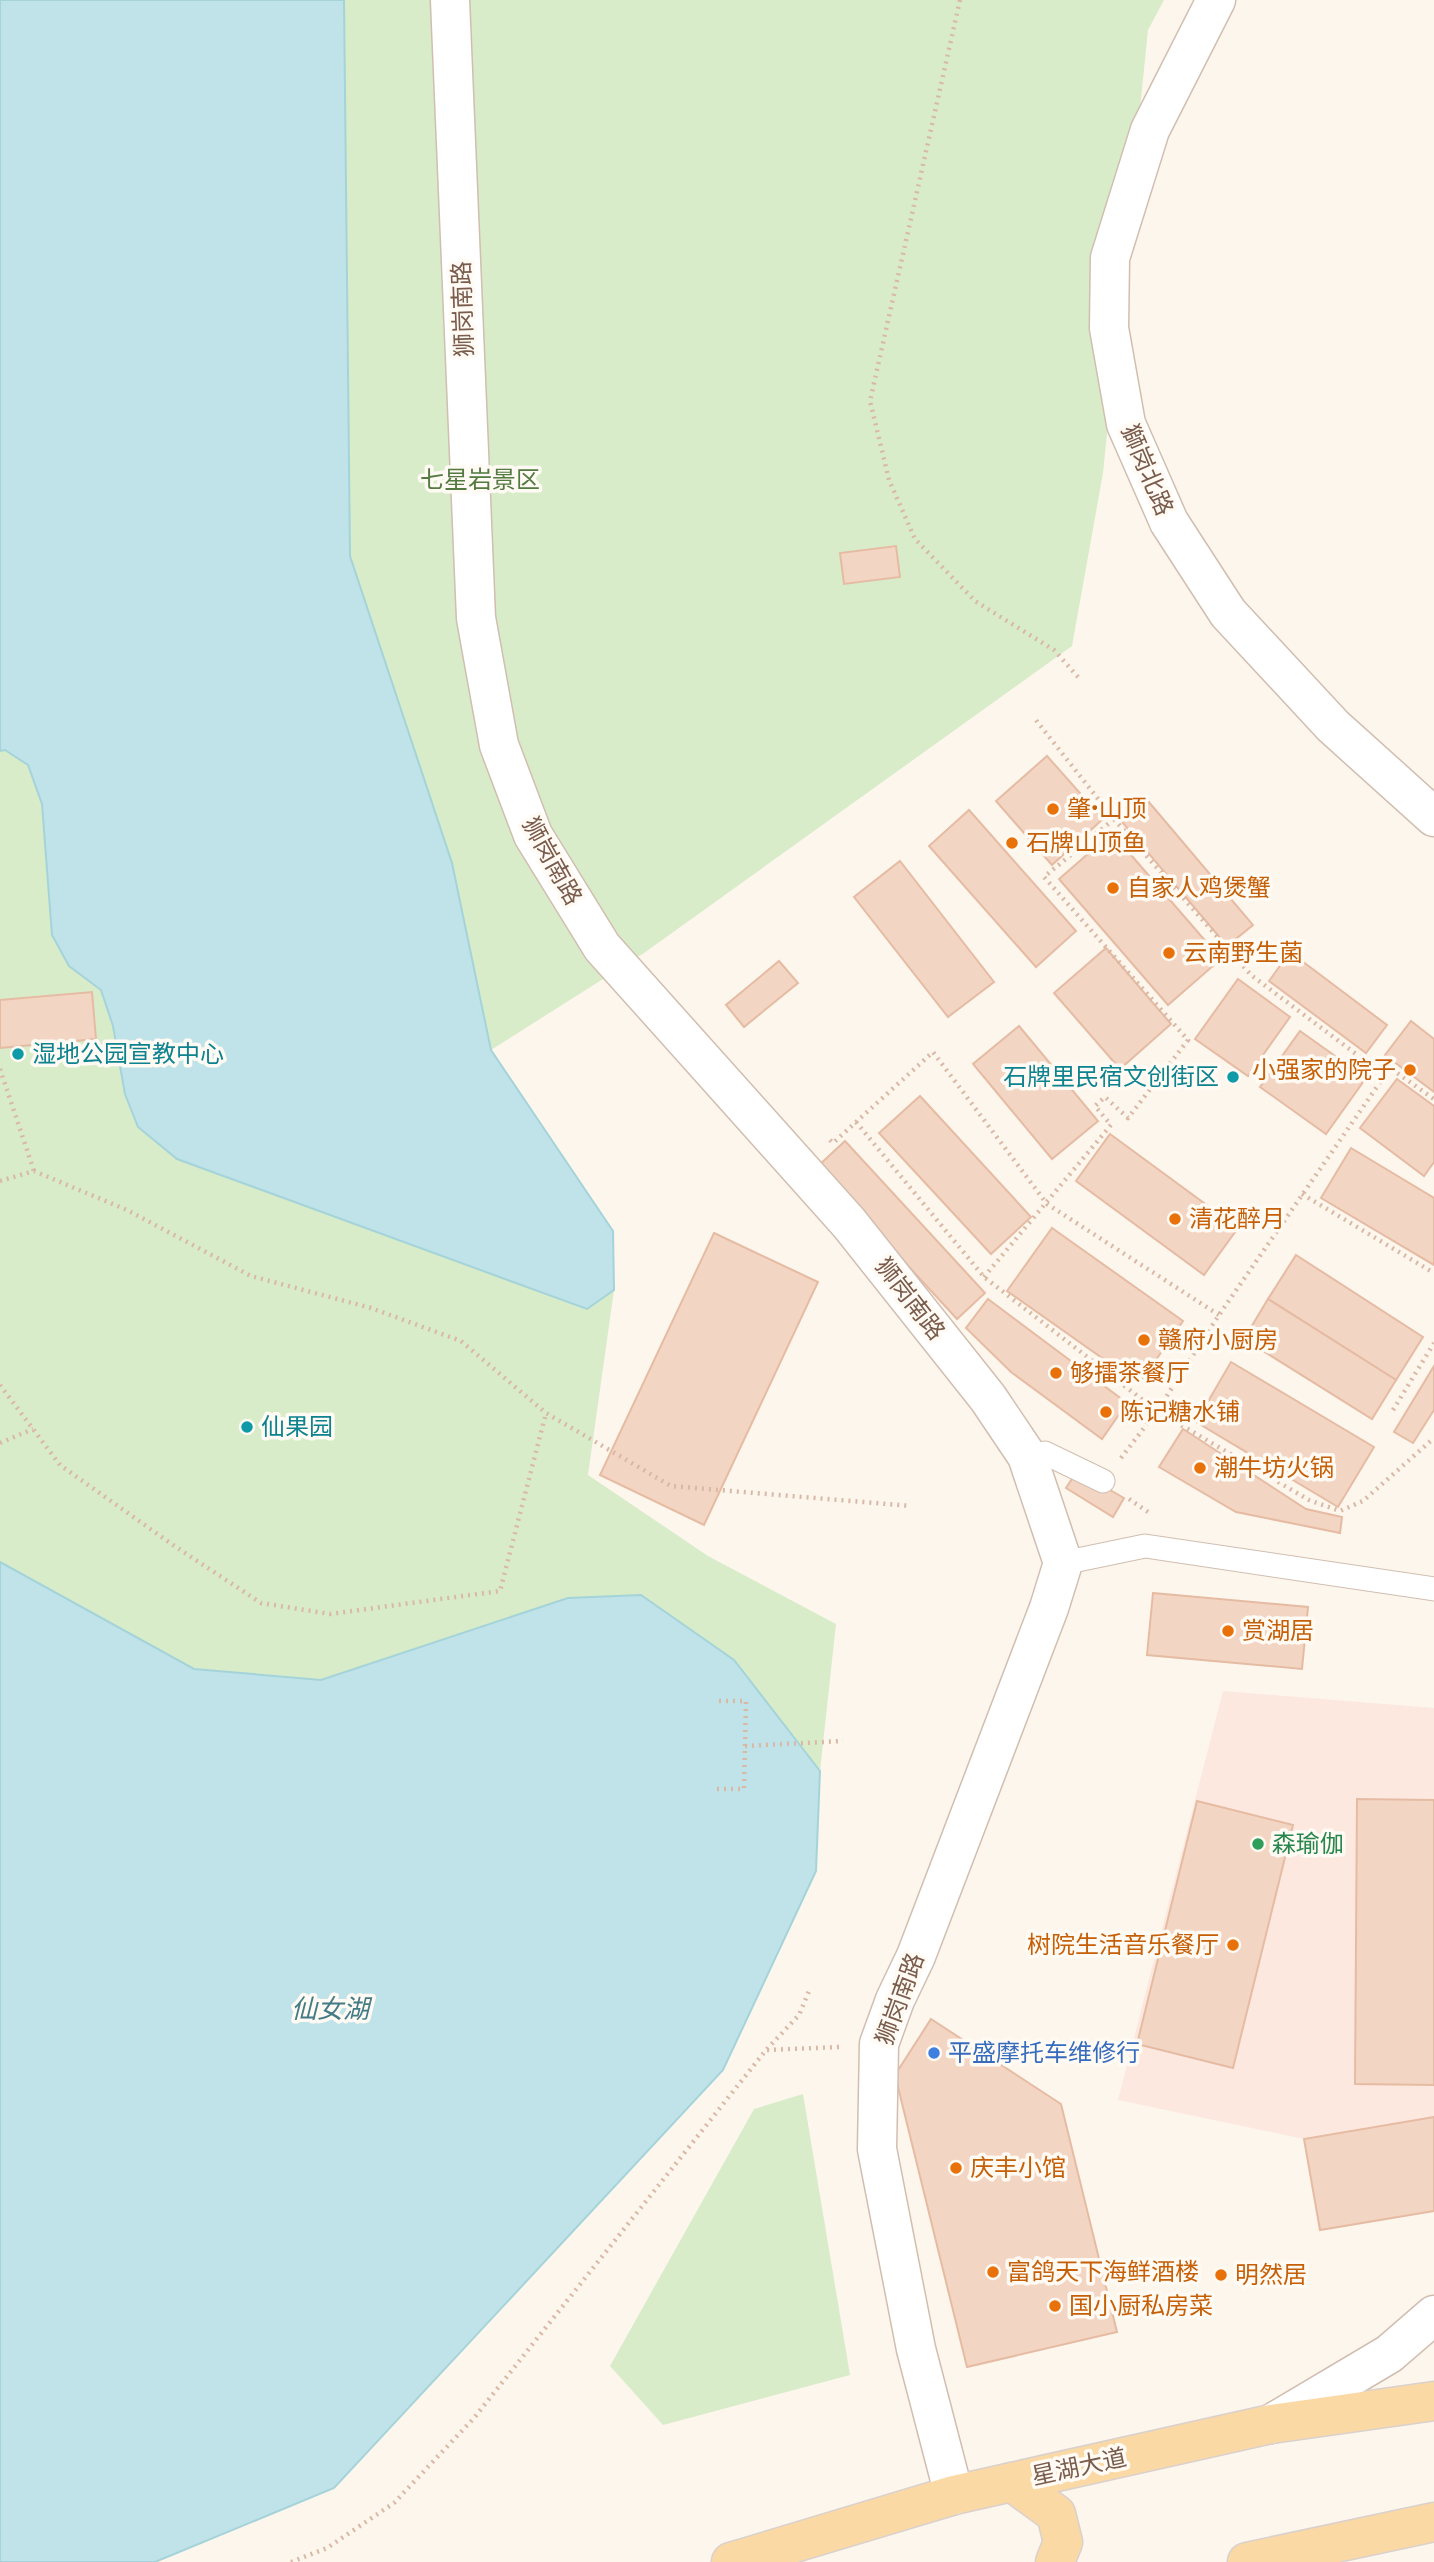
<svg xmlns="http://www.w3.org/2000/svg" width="1434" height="2562" font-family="'Public Sans','Noto Sans SC',sans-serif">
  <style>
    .commercial { fill: #fde8e0 }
    .green { fill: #d8ecc9 }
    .water { fill: #bfe3e8; stroke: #a5d3da; stroke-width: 2 }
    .building { fill: #f3d5c3; stroke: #e6bba3; stroke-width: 2 }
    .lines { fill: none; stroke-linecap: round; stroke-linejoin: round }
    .service-casing { stroke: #d1beb0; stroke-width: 25 }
    .minor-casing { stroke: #d1beb0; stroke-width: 41 }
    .tertiary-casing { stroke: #d1beb0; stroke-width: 41 }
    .primary-casing { stroke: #dad1cd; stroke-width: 41 }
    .path { stroke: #d9b8a5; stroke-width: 4.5; stroke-dasharray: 2 5; stroke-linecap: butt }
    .service { stroke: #fff; stroke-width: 23 }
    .minor { stroke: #fff; stroke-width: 38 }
    .tertiary { stroke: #fff; stroke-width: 38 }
    .primary { stroke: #fbd9a5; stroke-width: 38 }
    .food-dot { fill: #e8710a; stroke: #fffaf3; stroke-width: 2.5 }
    .culture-dot { fill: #0f9aa8; stroke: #fffaf3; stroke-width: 2.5 }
    .leisure-dot { fill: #2e9e5b; stroke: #fffaf3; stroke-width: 2.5 }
    .shop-dot { fill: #3f7fe0; stroke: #fffaf3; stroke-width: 2.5 }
    .labels { text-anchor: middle; stroke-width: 7; stroke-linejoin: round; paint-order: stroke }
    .street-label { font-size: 24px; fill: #7a5c4d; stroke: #fffaf3 }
    .park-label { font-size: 24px; fill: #537a41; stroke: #fffaf3 }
    .food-label { font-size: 24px; fill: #c56008; stroke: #fffaf3; text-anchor: start }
    .culture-label { font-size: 24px; fill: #0d838f; stroke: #fffaf3; text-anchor: start }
    .leisure-label { font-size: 24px; fill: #27864d; stroke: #fffaf3; text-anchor: start }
    .shop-label { font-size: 24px; fill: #366cbe; stroke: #fffaf3; text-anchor: start }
    .water-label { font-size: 26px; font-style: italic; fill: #437c86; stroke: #fffaf3 }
  </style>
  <rect width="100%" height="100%" fill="#fdf6ec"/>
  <path class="commercial" d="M1223,1691L1434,1708V2117L1304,2139L1118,2100Z"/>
  <g class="green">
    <path d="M0,0H1164L1148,30L1103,473L1072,646L644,953L491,1050L613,1231L614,1290L588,1475L708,1556L836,1624L820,1771L816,1871L723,2070L334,2488L155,2562H0Z"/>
    <path d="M803,2094L850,2375L663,2425L610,2366L754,2109Z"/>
  </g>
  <g class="water">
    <path d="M0,0H344L350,556L452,863L491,1050L613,1231L614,1290L587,1309L177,1159L138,1127L125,1094L113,1026L101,990L69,966L52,935L42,804L28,765L5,750L0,751Z"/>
    <path d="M0,1562L194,1669L321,1680L568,1598L641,1595L734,1660L820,1771L816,1871L723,2070L334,2488L155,2562H0Z"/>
  </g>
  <g class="building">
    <path d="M896,546L900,577L844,584L840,553Z"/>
    <path d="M1047,756L1103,819L1052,865L996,801Z"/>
    <path d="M1148,801L1253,925L1227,946L1122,822Z"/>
    <path d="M969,810L1076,931L1036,967L929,846Z"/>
    <path d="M1112,833L1221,959L1168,1005L1059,879Z"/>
    <path d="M900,861L994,982L948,1017L854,897Z"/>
    <path d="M1106,948L1171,1024L1120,1069L1054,993Z"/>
    <path d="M1290,952L1387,1025L1366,1053L1269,981Z"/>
    <path d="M779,961L798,983L744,1027L726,1005Z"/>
    <path d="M1238,979L1290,1017L1248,1076L1195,1039Z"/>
    <path d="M92,992L96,1039L0,1048V1000Z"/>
    <path d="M1411,1021L1434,1039V1092L1385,1055Z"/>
    <path d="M1019,1026L1098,1121L1052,1159L973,1064Z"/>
    <path d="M1300,1031L1366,1078L1326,1134L1260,1087Z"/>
    <path d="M1397,1079L1434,1106V1162L1424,1176L1360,1128Z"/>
    <path d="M920,1096L1031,1217L991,1254L879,1133Z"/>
    <path d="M1110,1134L1238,1228L1204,1275L1076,1181Z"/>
    <path d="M845,1141L985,1293L957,1319L817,1167Z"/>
    <path d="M1351,1148L1434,1198V1265L1321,1198Z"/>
    <path d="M1052,1228L1183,1321L1139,1384L1007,1291Z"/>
    <path d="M714,1233L818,1282L704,1525L600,1475Z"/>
    <path d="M1296,1255L1423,1337L1396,1380L1268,1299Z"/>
    <path d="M988,1299L1127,1403L1102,1439L1011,1372L966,1328Z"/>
    <path d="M1268,1299L1396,1380L1372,1419L1244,1339Z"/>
    <path d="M1231,1362L1374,1447L1338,1507L1196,1422Z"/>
    <path d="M1434,1366V1410L1413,1443L1394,1432Z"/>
    <path d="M1183,1429L1306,1509L1342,1517L1340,1533L1236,1512L1159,1467Z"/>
    <path d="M1077,1471L1124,1498L1113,1517L1066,1488Z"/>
    <path d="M1153,1593L1308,1607L1302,1669L1147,1655Z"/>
    <path d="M1357,1799L1434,1800V2085L1355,2084Z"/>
    <path d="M1197,1801L1293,1825L1233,2068L1137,2044Z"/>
    <path d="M931,2019L1061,2104L1117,2332L967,2367L895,2075Z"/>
    <path d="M1434,2117V2211L1320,2230L1304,2139Z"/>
  </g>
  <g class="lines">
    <defs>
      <g id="service">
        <path d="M1027,1456L1045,1453L1103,1481"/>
        <path d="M1063,1563L1145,1546L1434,1589"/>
      </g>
      <path id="minor" d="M1216,0L1150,130L1110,258L1109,328L1126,424L1169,522L1228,613L1333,726L1434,817"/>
      <g id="tertiary">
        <path d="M450,0L476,618L499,745L533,835L602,947L849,1223L988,1398L1027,1456L1063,1563L1049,1608L916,1956L895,2000L879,2044L877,2149L916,2349L954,2495"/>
        <path d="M1271,2424L1389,2354L1434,2315"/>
      </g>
      <g id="primary">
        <path d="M1012,2482L1056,2514L1063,2542L1055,2562"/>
        <path d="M731,2562L954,2495L1012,2482L1271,2424L1434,2401"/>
        <path d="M1247,2562L1434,2522"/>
      </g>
    </defs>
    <use href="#service" class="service-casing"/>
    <use href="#minor" class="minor-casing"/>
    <use href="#tertiary" class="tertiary-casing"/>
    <use href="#primary" class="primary-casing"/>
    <g class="path">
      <path d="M960,0L870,401L889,480L915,539L975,601L1054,650L1079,678"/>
      <path d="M1114,819L1251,975L1384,1075"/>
      <path d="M0,1069L34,1171"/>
      <path d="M856,1122L984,1277L1157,1411L1309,1500L1340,1511L1363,1501L1434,1438"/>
      <path d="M830,1140L833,1143L933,1052L1047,1204L1219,1315"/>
      <path d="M0,1181L34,1171L127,1210L251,1276L371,1308L461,1341L546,1413L671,1486L911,1506"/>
      <path d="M1302,1194L1434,1273"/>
      <path d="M984,1277L1111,1125L1095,1106L1105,1097L1128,1118L1188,1040L1044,877L1114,819L1035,719"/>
      <path d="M0,1385L60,1465L173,1545L261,1603L330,1614L500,1591L546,1413"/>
      <path d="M1393,1410L1434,1343"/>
      <path d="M0,1443L33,1429"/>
      <path d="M1121,1458L1157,1411L1219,1315L1390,1068L1434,1099"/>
      <path d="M1129,1499L1151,1514"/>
      <path d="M745,1746L843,1741"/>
      <path d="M717,1789H744L746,1701H719"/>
      <path d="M767,2050L839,2047"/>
      <path d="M291,2562L327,2548L394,2503L474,2418L766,2050L799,2015L809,1991"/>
    </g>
    <use href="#service" class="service"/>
    <use href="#minor" class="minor"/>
    <use href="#tertiary" class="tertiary"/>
    <use href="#primary" class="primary"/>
  </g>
  <g class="food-dot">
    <circle cx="1053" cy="809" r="7"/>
    <circle cx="1012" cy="843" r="7"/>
    <circle cx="1113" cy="888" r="7"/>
    <circle cx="1169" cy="953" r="7"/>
    <circle cx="1410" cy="1070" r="7"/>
    <circle cx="1175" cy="1219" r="7"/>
    <circle cx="1144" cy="1340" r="7"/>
    <circle cx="1056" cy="1373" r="7"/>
    <circle cx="1106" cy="1412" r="7"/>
    <circle cx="1200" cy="1468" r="7"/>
    <circle cx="1228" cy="1631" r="7"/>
    <circle cx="1233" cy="1945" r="7"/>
    <circle cx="956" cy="2168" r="7"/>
    <circle cx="993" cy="2272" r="7"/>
    <circle cx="1221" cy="2275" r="7"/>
    <circle cx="1055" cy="2306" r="7"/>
  </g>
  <g class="culture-dot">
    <circle cx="18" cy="1054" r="7"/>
    <circle cx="1233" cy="1077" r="7"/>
    <circle cx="247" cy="1427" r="7"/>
  </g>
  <circle class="leisure-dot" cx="1258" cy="1844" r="7"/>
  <circle class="shop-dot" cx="934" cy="2053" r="7"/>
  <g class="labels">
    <g class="street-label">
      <text transform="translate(463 309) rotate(-92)" y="8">狮岗南路</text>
      <text transform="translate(1147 470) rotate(67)" y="8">獅岗北路</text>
      <text transform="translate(552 861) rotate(61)" y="8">狮岗南路</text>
      <text transform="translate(910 1299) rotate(52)" y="8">狮岗南路</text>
      <text transform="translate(900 1999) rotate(-70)" y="8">狮岗南路</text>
      <text transform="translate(1079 2467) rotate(-12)" y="8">星湖大道</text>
    </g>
    <g class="park-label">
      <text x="480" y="488">七星岩景区</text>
    </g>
    <g class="food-label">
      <text x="1067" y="817">肇•山顶</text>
      <text x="1026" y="851">石牌山顶鱼</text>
      <text x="1127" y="896">自家人鸡煲蟹</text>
      <text x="1183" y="961">云南野生菌</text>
      <text x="1396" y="1078" text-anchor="end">小强家的院子</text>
      <text x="1189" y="1227">清花醉月</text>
      <text x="1158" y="1348">赣府小厨房</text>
      <text x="1070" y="1381">够擂茶餐厅</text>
      <text x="1120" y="1420">陈记糖水铺</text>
      <text x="1214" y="1476">潮牛坊火锅</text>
      <text x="1242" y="1639">赏湖居</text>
      <text x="1219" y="1953" text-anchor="end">树院生活音乐餐厅</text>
      <text x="970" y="2176">庆丰小馆</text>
      <text x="1007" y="2280">富鸽天下海鲜酒楼</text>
      <text x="1235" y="2283">明然居</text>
      <text x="1069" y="2314">国小厨私房菜</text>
    </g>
    <g class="culture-label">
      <text x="32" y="1062">湿地公园宣教中心</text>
      <text x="1219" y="1085" text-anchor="end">石牌里民宿文创街区</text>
      <text x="261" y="1435">仙果园</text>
    </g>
    <g class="leisure-label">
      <text x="1272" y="1852">森瑜伽</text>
    </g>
    <g class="shop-label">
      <text x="948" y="2061">平盛摩托车维修行</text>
    </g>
    <g class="water-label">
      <text x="330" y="2018">仙女湖</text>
    </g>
  </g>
</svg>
